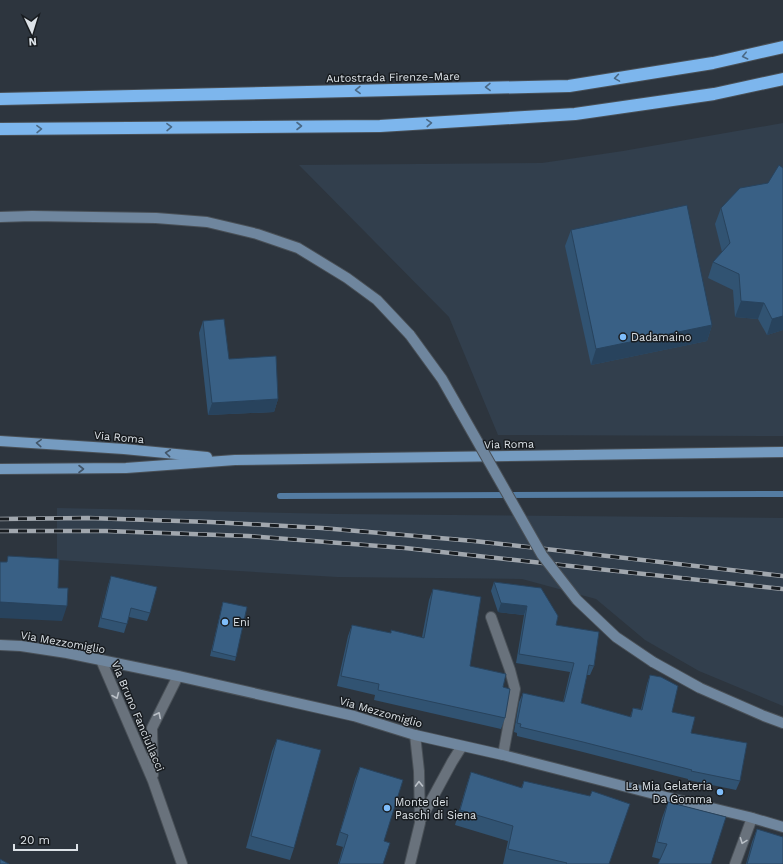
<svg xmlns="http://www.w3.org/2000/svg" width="783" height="864" font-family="'Work Sans',sans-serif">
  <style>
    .built { fill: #323f4d }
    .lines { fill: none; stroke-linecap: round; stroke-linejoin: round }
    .stream { stroke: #547ca2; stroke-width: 6 }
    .minor-casing { stroke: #495057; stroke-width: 12 }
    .secondary-casing { stroke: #495057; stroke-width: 12 }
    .primary-casing { stroke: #495057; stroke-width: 12 }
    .motorway-casing { stroke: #495057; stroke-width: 14 }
    .minor { stroke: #69727c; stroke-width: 10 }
    .secondary { stroke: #6f869e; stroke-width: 10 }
    .primary { stroke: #759bc0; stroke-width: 10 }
    .motorway { stroke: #7db6ed; stroke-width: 12 }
    .rail-casing { stroke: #a1a7ae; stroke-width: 4.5 }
    .rail { stroke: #181c20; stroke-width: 3; stroke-dasharray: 9; stroke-linecap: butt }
    .secondary-bridge-casing { stroke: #495057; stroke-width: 12; stroke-linecap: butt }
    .secondary-bridge { stroke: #6f869e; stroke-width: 10 }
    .wall { fill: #315372 }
    .shaded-wall { fill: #28435d }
    .building { fill: #396085; stroke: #28435d }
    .oneway { stroke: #4a6986 }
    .oneway2 { stroke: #425568 }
    .oneway3 { stroke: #bac0c7 }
    .poi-dot { fill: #7fbdfa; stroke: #181c20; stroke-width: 1.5 }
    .labels { text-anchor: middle; stroke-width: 3; stroke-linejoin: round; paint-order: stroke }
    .street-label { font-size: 11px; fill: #dce2e7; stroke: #181c20 }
    .poi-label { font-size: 11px; fill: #dce2e7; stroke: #181c20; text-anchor: start }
  </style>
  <rect width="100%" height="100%" fill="#2d353e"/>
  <g class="built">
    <path d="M783,123V436L498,435L449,317L299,165L542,163L623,151Z"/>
    <path d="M57,508L339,514L783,518V706L699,671L645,640L596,599L522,579L337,577L57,560Z"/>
  </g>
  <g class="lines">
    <path class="stream" d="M280,496L783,494"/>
    <defs>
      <g id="minor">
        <path d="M491,617L510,670L515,689L503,755"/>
        <path d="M101,660L153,781L182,864"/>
        <path d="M153,775L152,728L178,676"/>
        <path d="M420,821L452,762L462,746"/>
        <path d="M410,864L420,823L419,771L415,735"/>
        <path d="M735,864L752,818"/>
      </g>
      <g id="secondary">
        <path d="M0,217L32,216L156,218L207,222L257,234L298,248L347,278L377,300L410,335"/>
        <path d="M0,645L21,646L67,653L178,676L354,716L415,735L503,755L658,795L749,817L783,827"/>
        <path d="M653,662L700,688L764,716L783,723"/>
      </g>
      <g id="primary">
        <path d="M0,441L124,449L207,457"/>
        <path d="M0,469L126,468L235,460L783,452"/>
      </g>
      <g id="motorway">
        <path d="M0,99L569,86L713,63L783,47"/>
        <path d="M0,129L380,126L575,114L714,94L783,79"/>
      </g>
    </defs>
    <use href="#minor" class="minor-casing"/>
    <use href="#secondary" class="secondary-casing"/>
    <use href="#primary" class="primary-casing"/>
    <use href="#motorway" class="motorway-casing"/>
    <use href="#minor" class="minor"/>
    <use href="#secondary" class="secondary"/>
    <use href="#primary" class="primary"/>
    <use href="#motorway" class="motorway"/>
    <defs>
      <g id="rail">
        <path d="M0,519L88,518L210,522L322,528L474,541L783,576"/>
        <path d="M0,531H106L248,536L405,548L783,589"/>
      </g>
    </defs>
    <use href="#rail" class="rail-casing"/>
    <use href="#rail" class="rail"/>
    <defs>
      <path id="secondary-bridge" d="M410,335L442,379L542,555L577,600L616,637L653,662"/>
    </defs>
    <use href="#secondary-bridge" class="secondary-bridge-casing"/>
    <use href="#secondary-bridge" class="secondary-bridge"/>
  </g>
  <g class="wall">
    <path d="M783,168V330L767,335L758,319L735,317L733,290L708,278L713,262L722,252L715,224L721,208L768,183Z"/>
    <path d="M571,230L712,325L707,341L591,365L565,246Z"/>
    <path d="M203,321L229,359L278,399L274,412L208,415L199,333Z"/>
    <path d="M111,576L150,613L147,621L129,617L124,633L98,627L108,585Z"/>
    <path d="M494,582L556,625L594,666L590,675H587L581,703L630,717L633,708L641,709L647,684L650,675L672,712L691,733L740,781L736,790L688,780V779L579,751L517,736V733L514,732L519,702L523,693L563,702L570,672L516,663L524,615L498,612L491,591Z"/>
    <path d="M433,589L470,666L503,687L505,718L501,729L374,700L375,695L337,686L348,636L352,625L390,633L422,637L429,600Z"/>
    <path d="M223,602L236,657L235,661L210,656L222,606Z"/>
    <path d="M277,739L294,848L290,860L246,848L272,751Z"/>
    <path d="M360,767L384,841L383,864H338L343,847L336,845L355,779Z"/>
    <path d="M471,772L521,788L524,781L609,864H503L508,841L455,825L466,787Z"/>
    <path d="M668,802L726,817L660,859L652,857L662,818Z"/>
    <path d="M757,829L783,864H746L752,842Z"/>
  </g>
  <g class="shaded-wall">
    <path d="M741,301L764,303L758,319L735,317Z"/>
    <path d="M783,316V330L767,335L772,319Z"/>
    <path d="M712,325L707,341L591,365L596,349Z"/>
    <path d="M278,399L274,412L208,415L212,403Z"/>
    <path d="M0,602L67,606L62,621L0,618Z"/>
    <path d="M501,603L527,606L524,615L498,612Z"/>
  </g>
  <g class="building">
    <path d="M779,165L783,168V316L772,319L764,303L741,301L739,274L713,262L730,243L721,208L740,188L768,183Z"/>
    <path d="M687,205L712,325L596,349L571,230Z"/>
    <path d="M224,319L229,359L276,356L278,399L212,403L203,321Z"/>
    <path d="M8,556L59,559L58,588H68L67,606L0,602V562H7Z"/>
    <path d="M111,576L157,587L150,613L131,608L127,624L101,618Z"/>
    <path d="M494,582L541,588L558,616L556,625L599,632L594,666L589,665L581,703L631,717L633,708L642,710L650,675L661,677L678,686L672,712L695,717L691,733L747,743L740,781L691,771L692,770L583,742L520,727L521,724L517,723L523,693L564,702L574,663L519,654L527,606L501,603Z"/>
    <path d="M433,589L481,597L470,666L506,674L503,687L510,689L505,718L378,690L379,684L341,676L352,625L391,633V630L424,638Z"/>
    <path d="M223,602L247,607L236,657L212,651Z"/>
    <path d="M277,739L321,750L294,848L251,836Z"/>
    <path d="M360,767L403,780L384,841L390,843L383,864H339L348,835L340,832Z"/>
    <path d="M471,772L522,788L524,781L590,796L592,791L630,804L609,864H566L567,863L508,849L513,826L460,810Z"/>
    <path d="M668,802L726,817L711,864H658L667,844L657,842Z"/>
    <path d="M757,829L783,837V864H747Z"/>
    <path d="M0,859L9,864H0Z"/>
  </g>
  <defs><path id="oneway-chevron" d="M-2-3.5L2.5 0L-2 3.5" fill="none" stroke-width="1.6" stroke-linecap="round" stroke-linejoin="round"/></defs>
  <g class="oneway">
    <use href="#oneway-chevron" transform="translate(745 56) rotate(167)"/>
    <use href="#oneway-chevron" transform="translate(617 78) rotate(171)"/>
    <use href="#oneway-chevron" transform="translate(488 87) rotate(179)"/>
    <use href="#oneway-chevron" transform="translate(358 90) rotate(179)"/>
    <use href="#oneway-chevron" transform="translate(429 123) rotate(-3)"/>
    <use href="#oneway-chevron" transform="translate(299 126)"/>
    <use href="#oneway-chevron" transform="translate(169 127) rotate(-1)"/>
    <use href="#oneway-chevron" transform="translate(39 129) rotate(-1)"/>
  </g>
  <g class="oneway2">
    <use href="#oneway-chevron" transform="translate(39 443) rotate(-176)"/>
    <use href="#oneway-chevron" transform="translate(168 453) rotate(-174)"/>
    <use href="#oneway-chevron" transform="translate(81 469)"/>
  </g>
  <g class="oneway3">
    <use href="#oneway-chevron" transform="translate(116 696) rotate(67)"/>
    <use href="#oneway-chevron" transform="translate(158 715) rotate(-63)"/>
    <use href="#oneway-chevron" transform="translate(419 784) rotate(-91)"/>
    <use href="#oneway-chevron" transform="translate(743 841) rotate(111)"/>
  </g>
  <g class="poi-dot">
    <circle cx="623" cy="337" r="4"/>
    <circle cx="225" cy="622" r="4"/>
    <circle cx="720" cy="792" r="4"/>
    <circle cx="387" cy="808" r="4"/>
  </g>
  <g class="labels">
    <g class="street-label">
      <text transform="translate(393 77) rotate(-1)" y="4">Autostrada Firenze-Mare</text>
      <text transform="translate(119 437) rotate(5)" y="4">Via Roma</text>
      <text transform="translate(509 444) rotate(-1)" y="4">Via Roma</text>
      <text transform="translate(63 642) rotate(10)" y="4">Via Mezzomiglio</text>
      <text transform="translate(381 712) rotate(16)" y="4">Via Mezzomiglio</text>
      <text transform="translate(138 716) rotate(67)" y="4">Via Bruno Fanciullacci</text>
    </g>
    <g class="poi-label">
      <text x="631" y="341">Dadamaino</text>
      <text x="233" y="626">Eni</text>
      <text x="712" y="790" text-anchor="end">La Mia Gelateria<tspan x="712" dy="13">Da Gomma</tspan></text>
      <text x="395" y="806">Monte dei<tspan x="395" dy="13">Paschi di Siena</tspan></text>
    </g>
  </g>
  <g transform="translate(32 32) rotate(176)" stroke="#181c20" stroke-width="3" paint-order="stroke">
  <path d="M0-3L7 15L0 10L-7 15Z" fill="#dce2e7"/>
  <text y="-6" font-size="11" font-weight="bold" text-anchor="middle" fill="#dce2e7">N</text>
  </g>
  <path d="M14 844v6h63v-6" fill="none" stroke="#dce2e7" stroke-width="2"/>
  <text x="20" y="844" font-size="12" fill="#dce2e7" stroke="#181c20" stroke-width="3" paint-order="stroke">20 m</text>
</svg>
